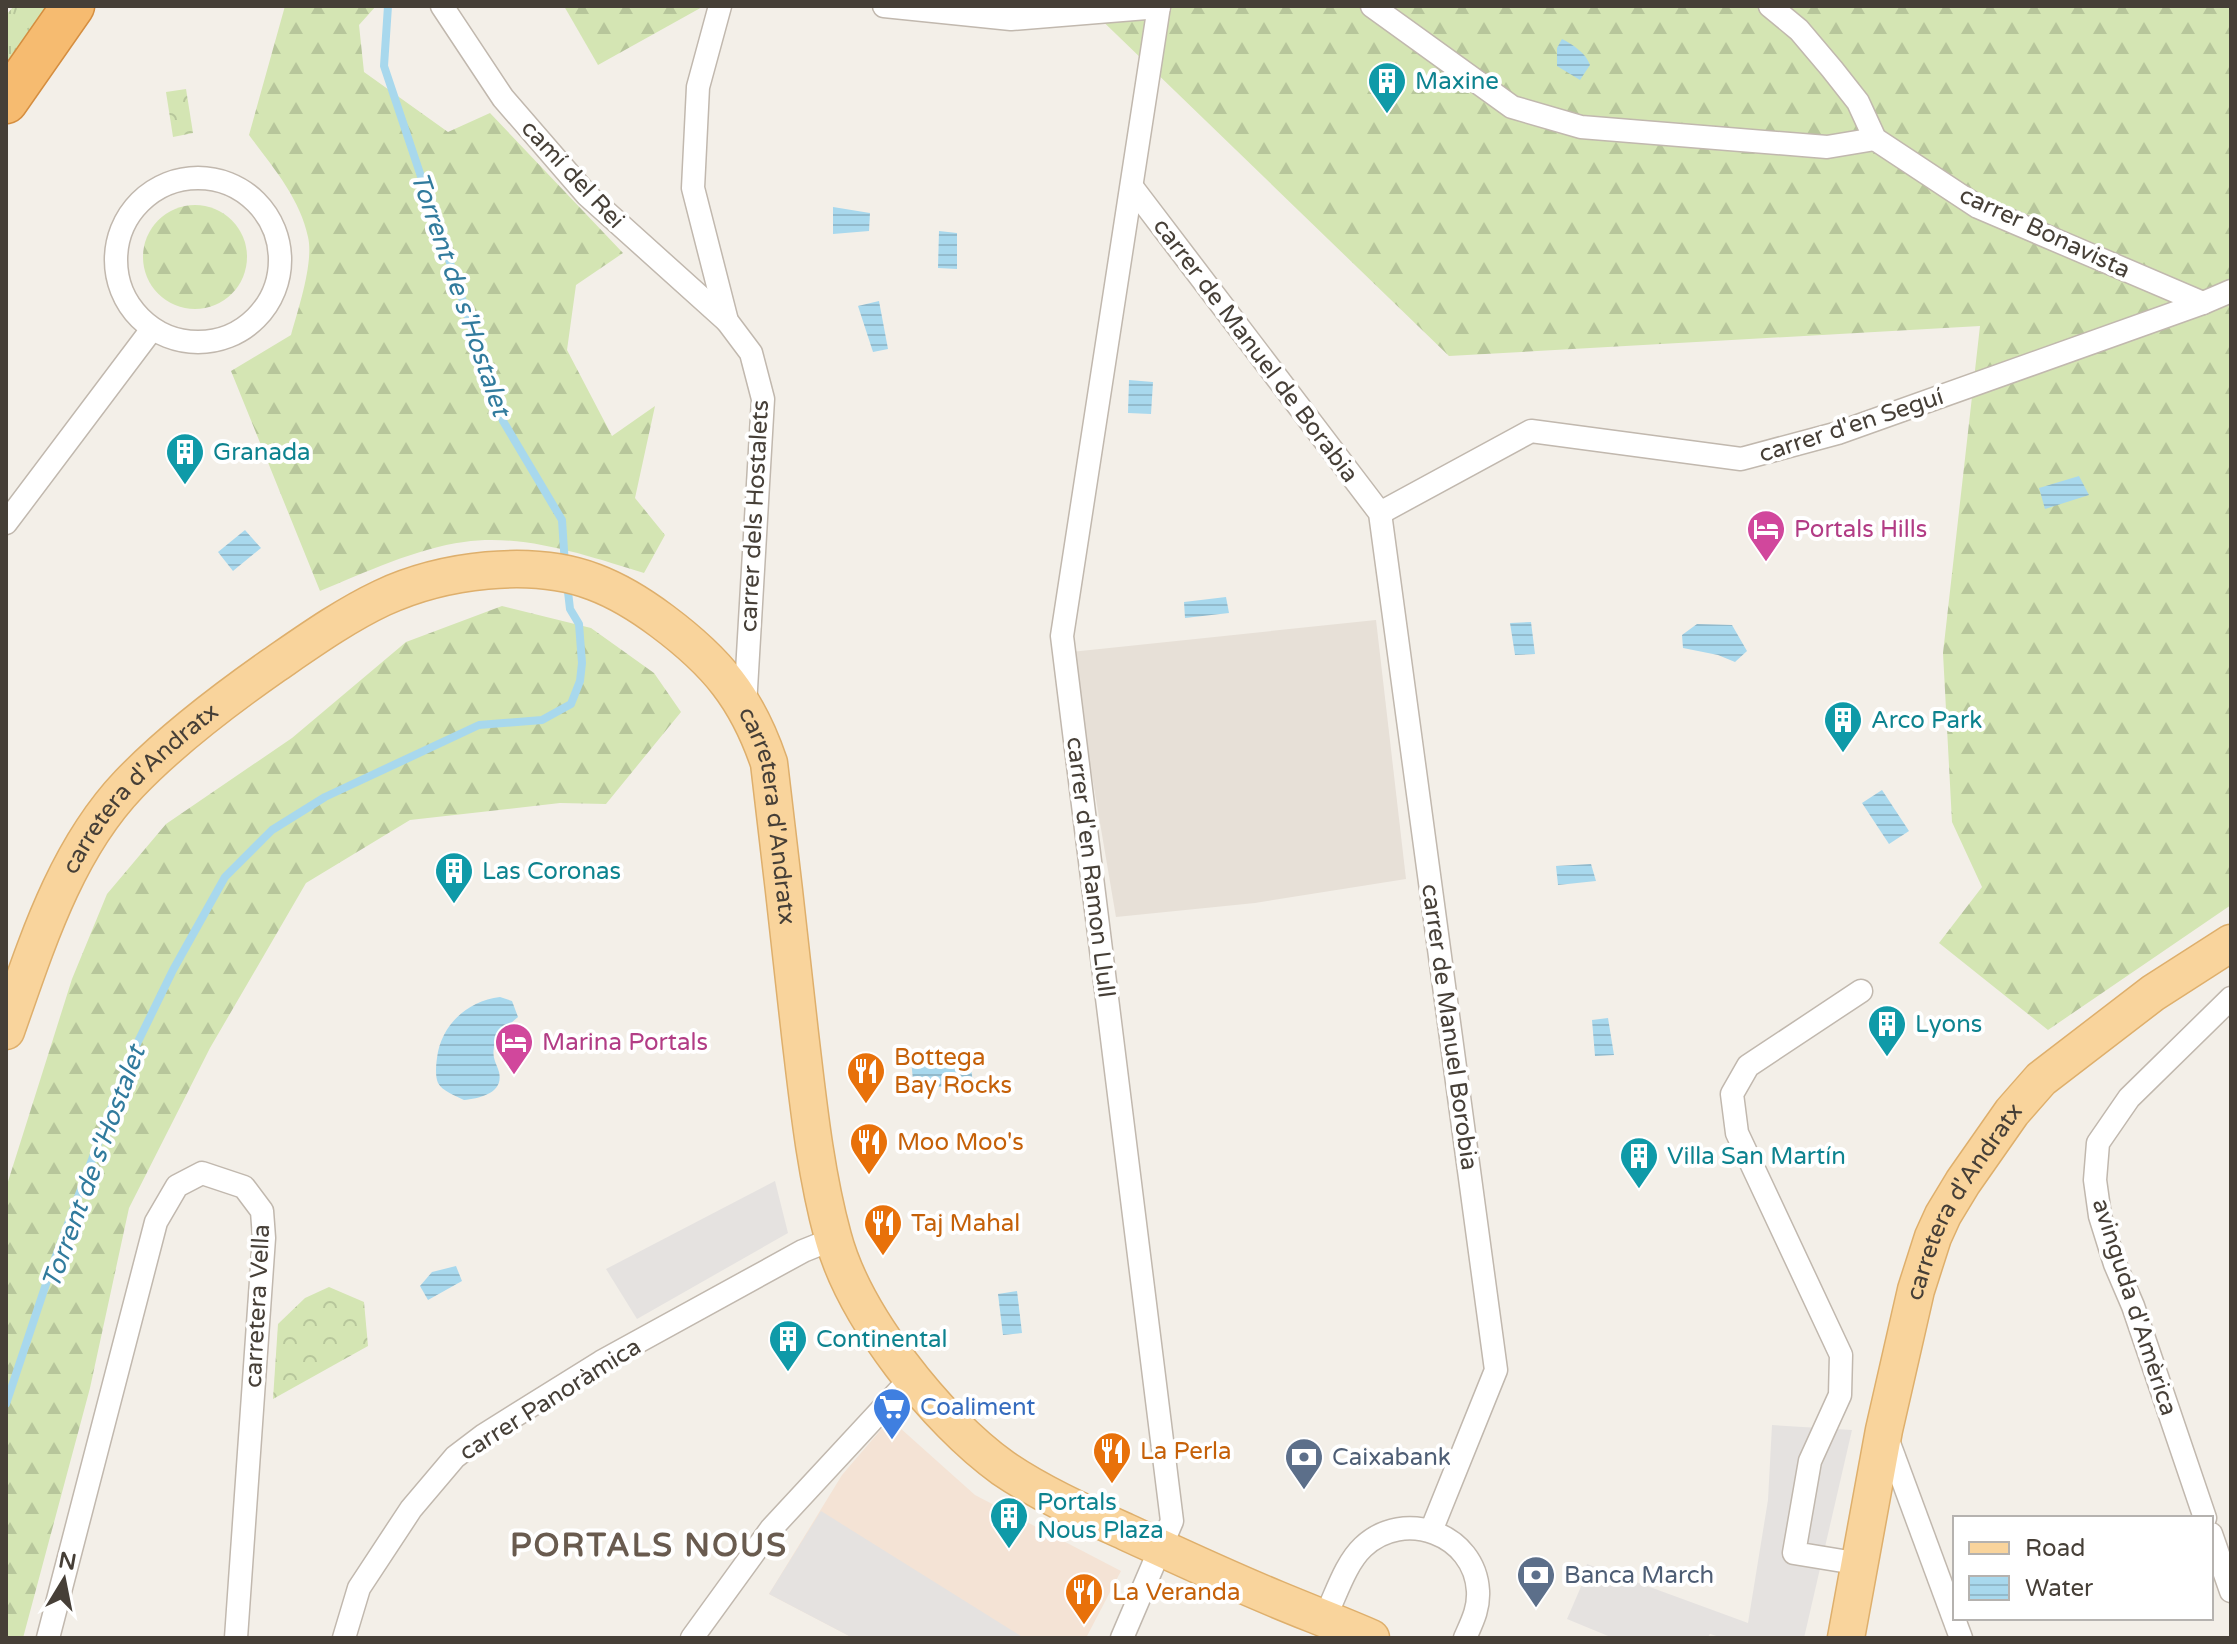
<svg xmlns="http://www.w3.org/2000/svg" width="2237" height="1644" font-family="'Varela Round',sans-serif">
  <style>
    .residential { fill: #e7e0d7 }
    .commercial { fill: #f4e3d5 }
    .grass { fill: url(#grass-tufts) }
    .forest { fill: url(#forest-firs) }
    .park { fill: url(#park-crowns) }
    .parking { fill: #e5e2e0 }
    .water { fill: url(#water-rules) }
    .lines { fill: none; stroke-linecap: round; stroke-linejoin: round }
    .stream { stroke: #a8d8ed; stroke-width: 8 }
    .minor-casing { stroke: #c1b8ae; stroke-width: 25 }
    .primary-casing { stroke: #deaf6c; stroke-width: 39 }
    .motorway-casing { stroke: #d58e40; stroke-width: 45 }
    .minor { stroke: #fff; stroke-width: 22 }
    .primary { stroke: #f9d49c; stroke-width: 36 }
    .motorway { stroke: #f6bb70; stroke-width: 42 }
    .labels { text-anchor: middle; stroke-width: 8; stroke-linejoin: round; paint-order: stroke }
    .culture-label { font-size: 24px; fill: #0d838f; stroke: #fff; text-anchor: start }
    .street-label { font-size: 24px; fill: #463f37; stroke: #fff }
    .hotel-label { font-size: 24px; fill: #b23c85; stroke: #fff; text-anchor: start }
    .food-label { font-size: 24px; fill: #c56008; stroke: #fff; text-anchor: start }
    .shop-label { font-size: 24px; fill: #366cbe; stroke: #fff; text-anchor: start }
    .service-label { font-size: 24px; fill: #4e5e75; stroke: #fff; text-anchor: start }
    .water-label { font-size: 26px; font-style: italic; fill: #317b9d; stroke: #fff }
    .district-label { font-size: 32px; font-weight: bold; letter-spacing: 2px; fill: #695b4f; stroke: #fff }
  </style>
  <defs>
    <pattern id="grass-tufts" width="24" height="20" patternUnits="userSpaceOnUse" patternTransform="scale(2)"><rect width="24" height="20" fill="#d4e5b3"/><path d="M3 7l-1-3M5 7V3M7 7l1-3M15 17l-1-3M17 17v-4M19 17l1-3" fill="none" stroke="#b7c69b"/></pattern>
    <pattern id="forest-firs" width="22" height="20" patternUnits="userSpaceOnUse" patternTransform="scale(2)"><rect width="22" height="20" fill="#d4e5b3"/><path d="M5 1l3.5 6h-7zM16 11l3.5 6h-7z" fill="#b7c69b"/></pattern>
    <pattern id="park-crowns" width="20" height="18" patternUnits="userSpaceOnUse" patternTransform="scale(2)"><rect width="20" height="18" fill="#d4e5b3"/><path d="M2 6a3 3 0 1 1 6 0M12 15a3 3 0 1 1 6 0" fill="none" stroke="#b7c69b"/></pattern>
    <pattern id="water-rules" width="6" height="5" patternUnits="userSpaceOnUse" patternTransform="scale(2)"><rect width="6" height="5" fill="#a8d8ed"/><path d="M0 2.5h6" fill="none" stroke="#92bacc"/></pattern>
  </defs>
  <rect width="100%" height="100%" fill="#f3efe8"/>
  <path class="residential" d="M1376,620L1406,879L1255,903L1116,917L1071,652Z"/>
  <path class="commercial" d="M890,1419L975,1495L1121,1571L1086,1638H853L769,1594L842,1475Z"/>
  <path class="grass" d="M14,6H50L6,71V15Z"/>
  <g class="forest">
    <path d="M285,6H376L359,25L364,72L448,132L490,113L623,253L576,285L567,350L612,436L655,406L635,498L665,535L644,573C588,556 523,533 464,542C417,548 364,573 320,591L231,371L291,335C298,310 314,262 308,237C300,198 272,166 249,135Z"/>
    <path d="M564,6H704L598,65Z"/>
    <path d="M1087,6H2231V905L2048,1030L1939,943L1982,887L1952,822L1943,653L1980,326L1449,356Z"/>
    <circle cx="195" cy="257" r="52"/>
    <path d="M502,606L591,628L654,673L681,712L606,804L560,803L410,820L306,883L210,1048L129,1208L90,1388L23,1638H6V1188L72,979L107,894L166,824L292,738L406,642Z"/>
  </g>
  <g class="park">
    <path d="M186,89L193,133L173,137L166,92Z"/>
    <path d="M329,1287L364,1302L368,1346L273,1399L278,1324L305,1298Z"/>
  </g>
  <g class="parking">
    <path d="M775,1181L788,1233L637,1319L606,1269Z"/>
    <path d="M1772,1425L1852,1430L1804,1638H1723L1710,1634L1707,1638H1613L1567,1619L1583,1582L1587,1564L1748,1623L1768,1500Z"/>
    <path d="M821,1511L1024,1638H853L769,1594Z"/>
  </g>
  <g class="water">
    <path d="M1562,39C1572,44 1586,53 1590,65L1580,80L1557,66V48Z"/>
    <path d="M833,207L870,213L869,231L833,234Z"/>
    <path d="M939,231L957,233V269L938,268Z"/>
    <path d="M879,301L888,349L873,352L858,306Z"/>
    <path d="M1129,380L1153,382L1151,414L1128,413Z"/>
    <path d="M2079,476L2089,495L2045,509L2039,488Z"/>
    <path d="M245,530L261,548L233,571L218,552Z"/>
    <path d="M1226,597L1229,613L1185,618L1184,602Z"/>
    <path d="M1531,622L1535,654L1515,655L1510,623Z"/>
    <path d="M1697,624L1732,625L1747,651L1735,662L1718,655L1683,648L1682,635Z"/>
    <path d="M1882,790L1909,831L1889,844L1862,803Z"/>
    <path d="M1591,864L1596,881L1558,885L1556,866Z"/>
    <path d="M500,997L512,1001L518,1017C509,1025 497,1034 494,1047C492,1058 496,1062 499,1072C504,1093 480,1098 464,1100C456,1096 442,1091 438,1083C435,1076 436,1065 437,1058C441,1025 467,1001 500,997Z"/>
    <path d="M1608,1018L1614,1055L1595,1056L1592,1020Z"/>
    <path d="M969,1053L973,1083L914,1090L911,1060Z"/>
    <path d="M456,1266L462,1281L428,1300L420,1286L432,1272Z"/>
    <path d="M1017,1291L1022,1333L1003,1335L998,1294Z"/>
  </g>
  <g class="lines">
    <g class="stream">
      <path d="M388,6L384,66L503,421L562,520L565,565"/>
      <path d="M6,1404L50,1272L130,1058L173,970L225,877L272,830L325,797L479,725L542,720L571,704L580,681L582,663L579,624L570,609L567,583"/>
    </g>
    <defs>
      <g id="minor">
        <path d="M442,6L503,98L587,195L727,321"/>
        <path d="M720,6L698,87L693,188L727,321L751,353L763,399L745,706"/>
        <path d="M884,6L1011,19L1159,7"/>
        <path d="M1372,6L1512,107L1581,127L1827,147L1875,139"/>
        <path d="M1770,6L1799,30L1832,69L1858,102L1875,139L1978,207L2203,303"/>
        <circle cx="198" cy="260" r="82"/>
        <path d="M1132,187L1380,513L1496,1370L1431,1531"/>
        <path d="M1380,513L1531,431L1741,459L1838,433L2203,303L2231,291"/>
        <path d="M6,523L152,329"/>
        <path d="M1861,991L1748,1066L1732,1094L1737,1133L1841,1355L1840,1395L1810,1461L1794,1553L1861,1564"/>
        <path d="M1886,1435L1961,1638"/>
        <path d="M2205,1518L2133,1306L2115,1264L2100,1216L2095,1180L2098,1143L2129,1098L2231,998"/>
        <path d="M2211,1534L2231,1591"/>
        <path d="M1325,1617C1336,1595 1345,1564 1363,1547C1404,1508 1475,1534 1478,1591C1479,1609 1472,1622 1465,1638"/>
        <path d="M48,1638L156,1222L177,1186L202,1173L244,1187L262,1211L264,1238L236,1638"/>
        <path d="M344,1638L359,1588L411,1509L455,1457L484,1435L601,1362L803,1251L833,1239"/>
        <path d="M692,1638L771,1529L911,1378"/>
        <path d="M1122,1638L1172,1521L1062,636L1159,6"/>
      </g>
      <g id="primary">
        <path id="s1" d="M6,1031C36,946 65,851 129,784C172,739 224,700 274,665C309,641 344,616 382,598C442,570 531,558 594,582C618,591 642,606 662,621C717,662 747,698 769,763C780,853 790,944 800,1034C808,1101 815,1171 833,1237C854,1316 937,1421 1003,1468C1041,1494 1084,1513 1126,1532C1176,1555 1225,1578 1276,1599C1307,1612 1339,1624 1371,1638"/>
        <path id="s2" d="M1846,1638L1884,1430L1916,1290L1933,1237L1943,1215L1963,1182L2012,1112L2041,1079L2153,993L2231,943"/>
      </g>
      <path id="motorway" d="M6,102L73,6"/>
    </defs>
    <use href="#minor" class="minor-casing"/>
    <use href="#primary" class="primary-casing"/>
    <use href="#motorway" class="motorway-casing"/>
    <use href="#minor" class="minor"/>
    <use href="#primary" class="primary"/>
    <use href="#motorway" class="motorway"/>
  </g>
  <defs>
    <symbol id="building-pin" viewBox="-11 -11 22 30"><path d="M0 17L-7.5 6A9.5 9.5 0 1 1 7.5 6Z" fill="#0f9aa8" stroke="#fff"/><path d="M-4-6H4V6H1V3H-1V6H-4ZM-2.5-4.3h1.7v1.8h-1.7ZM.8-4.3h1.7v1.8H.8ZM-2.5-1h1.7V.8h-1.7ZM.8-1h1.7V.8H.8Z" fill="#fff"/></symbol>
    <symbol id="hotel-pin" viewBox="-11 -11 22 30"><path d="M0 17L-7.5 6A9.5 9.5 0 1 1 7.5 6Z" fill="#d1479c" stroke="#fff"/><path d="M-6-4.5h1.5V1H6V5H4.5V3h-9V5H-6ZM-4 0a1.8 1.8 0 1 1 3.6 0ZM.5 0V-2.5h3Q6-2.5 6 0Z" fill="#fff"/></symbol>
    <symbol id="restaurant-pin" viewBox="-11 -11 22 30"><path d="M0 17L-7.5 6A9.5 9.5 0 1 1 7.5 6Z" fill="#e8710a" stroke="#fff"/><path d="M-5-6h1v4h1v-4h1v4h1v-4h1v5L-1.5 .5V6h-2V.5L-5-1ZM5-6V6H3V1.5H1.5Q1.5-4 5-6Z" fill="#fff"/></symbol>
    <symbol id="supermarket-pin" viewBox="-11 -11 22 30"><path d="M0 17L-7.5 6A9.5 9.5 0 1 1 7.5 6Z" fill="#3f7fe0" stroke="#fff"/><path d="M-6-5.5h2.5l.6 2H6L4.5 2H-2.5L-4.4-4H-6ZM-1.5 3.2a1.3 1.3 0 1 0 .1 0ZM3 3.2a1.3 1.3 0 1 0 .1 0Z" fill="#fff"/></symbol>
    <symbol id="bank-pin" viewBox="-11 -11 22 30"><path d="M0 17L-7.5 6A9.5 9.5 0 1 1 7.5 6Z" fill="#5c6f8a" stroke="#fff"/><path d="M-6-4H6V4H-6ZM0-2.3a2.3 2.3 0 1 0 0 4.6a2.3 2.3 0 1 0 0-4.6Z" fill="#fff"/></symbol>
  </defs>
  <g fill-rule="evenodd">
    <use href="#building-pin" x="1365" y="59" width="44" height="60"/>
    <use href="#building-pin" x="163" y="430" width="44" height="60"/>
    <use href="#hotel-pin" x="1744" y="507" width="44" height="60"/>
    <use href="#building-pin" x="1821" y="698" width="44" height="60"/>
    <use href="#building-pin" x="432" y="849" width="44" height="60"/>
    <use href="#building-pin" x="1865" y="1002" width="44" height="60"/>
    <use href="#hotel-pin" x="492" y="1020" width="44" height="60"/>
    <use href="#restaurant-pin" x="844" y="1049" width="44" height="60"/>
    <use href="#restaurant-pin" x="847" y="1120" width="44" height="60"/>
    <use href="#building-pin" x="1617" y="1134" width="44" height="60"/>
    <use href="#restaurant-pin" x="861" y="1201" width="44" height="60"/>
    <use href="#building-pin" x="766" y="1317" width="44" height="60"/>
    <use href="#supermarket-pin" x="870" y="1385" width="44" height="60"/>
    <use href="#restaurant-pin" x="1090" y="1429" width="44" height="60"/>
    <use href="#bank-pin" x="1282" y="1435" width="44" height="60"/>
    <use href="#building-pin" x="987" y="1494" width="44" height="60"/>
    <use href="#bank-pin" x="1514" y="1553" width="44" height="60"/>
    <use href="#restaurant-pin" x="1062" y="1570" width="44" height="60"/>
  </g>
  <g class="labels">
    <g class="culture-label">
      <text x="1415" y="89">Maxine</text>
      <text x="213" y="460">Granada</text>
      <text x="1871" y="728">Arco Park</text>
      <text x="482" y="879">Las Coronas</text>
      <text x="1915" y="1032">Lyons</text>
      <text x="1667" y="1164">Villa San Martín</text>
      <text x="816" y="1347">Continental</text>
      <text x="1037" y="1510">Portals<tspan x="1037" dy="28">Nous Plaza</tspan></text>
    </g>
    <g class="street-label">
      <text transform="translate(573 174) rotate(47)" y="8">camí del Rei</text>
      <text transform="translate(2045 232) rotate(25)" y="8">carrer Bonavista</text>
      <text transform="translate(1256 350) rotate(53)" y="8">carrer de Manuel de Borabia</text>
      <text transform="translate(1851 425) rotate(-18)" y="8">carrer d'en Seguí</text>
      <text transform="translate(754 516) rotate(-87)" y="8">carrer dels Hostalets</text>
      <text dy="8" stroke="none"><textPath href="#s1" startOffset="282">carretera d'Andratx</textPath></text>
      <text dy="8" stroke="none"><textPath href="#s1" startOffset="1122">carretera d'Andratx</textPath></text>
      <text transform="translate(1091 867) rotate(83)" y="8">carrer d'en Ramon Llull</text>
      <text transform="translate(1450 1027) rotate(82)" y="8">carrer de Manuel Borobia</text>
      <text dy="8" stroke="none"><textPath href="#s2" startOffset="456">carretera d'Andratx</textPath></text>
      <text transform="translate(257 1306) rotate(-87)" y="8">carretera Vella</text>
      <text transform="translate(2135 1307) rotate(72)" y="8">avinguda d'Amèrica</text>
      <text transform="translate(550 1399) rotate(-32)" y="8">carrer Panoràmica</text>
    </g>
    <g class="hotel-label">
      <text x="1794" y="537">Portals Hills</text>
      <text x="542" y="1050">Marina Portals</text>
    </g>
    <g class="food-label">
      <text x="894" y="1065">Bottega<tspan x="894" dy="28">Bay Rocks</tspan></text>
      <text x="897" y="1150">Moo Moo's</text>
      <text x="911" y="1231">Taj Mahal</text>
      <text x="1140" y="1459">La Perla</text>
      <text x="1112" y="1600">La Veranda</text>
    </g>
    <g class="shop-label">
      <text x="920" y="1415">Coaliment</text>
    </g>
    <g class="service-label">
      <text x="1332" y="1465">Caixabank</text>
      <text x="1564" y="1583">Banca March</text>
    </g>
    <g class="water-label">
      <text transform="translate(461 294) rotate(71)" y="9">Torrent de s'Hostalet</text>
      <text transform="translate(93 1167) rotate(-70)" y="9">Torrent de s'Hostalet</text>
    </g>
    <g class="district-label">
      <text x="649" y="1556">PORTALS NOUS</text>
    </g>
  </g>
  <rect width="2237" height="1644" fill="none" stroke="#463f37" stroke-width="16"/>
  <rect x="1953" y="1516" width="260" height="104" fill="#ffffff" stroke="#b5b2af" stroke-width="2"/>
  <rect x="1969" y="1542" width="40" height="12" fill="#f9d49c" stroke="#b5b2af" stroke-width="2"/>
  <text x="2025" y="1556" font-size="24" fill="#463f37">Road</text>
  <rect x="1969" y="1576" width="40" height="24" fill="url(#water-rules)" stroke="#b5b2af" stroke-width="2"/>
  <text x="2025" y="1596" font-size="24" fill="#463f37">Water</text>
  <g transform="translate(64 1580) rotate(10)" stroke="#ffffff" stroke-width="6" paint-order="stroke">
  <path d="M0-6L14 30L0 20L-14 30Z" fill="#463f37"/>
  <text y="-12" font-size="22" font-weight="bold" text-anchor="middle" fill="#463f37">N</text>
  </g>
</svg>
